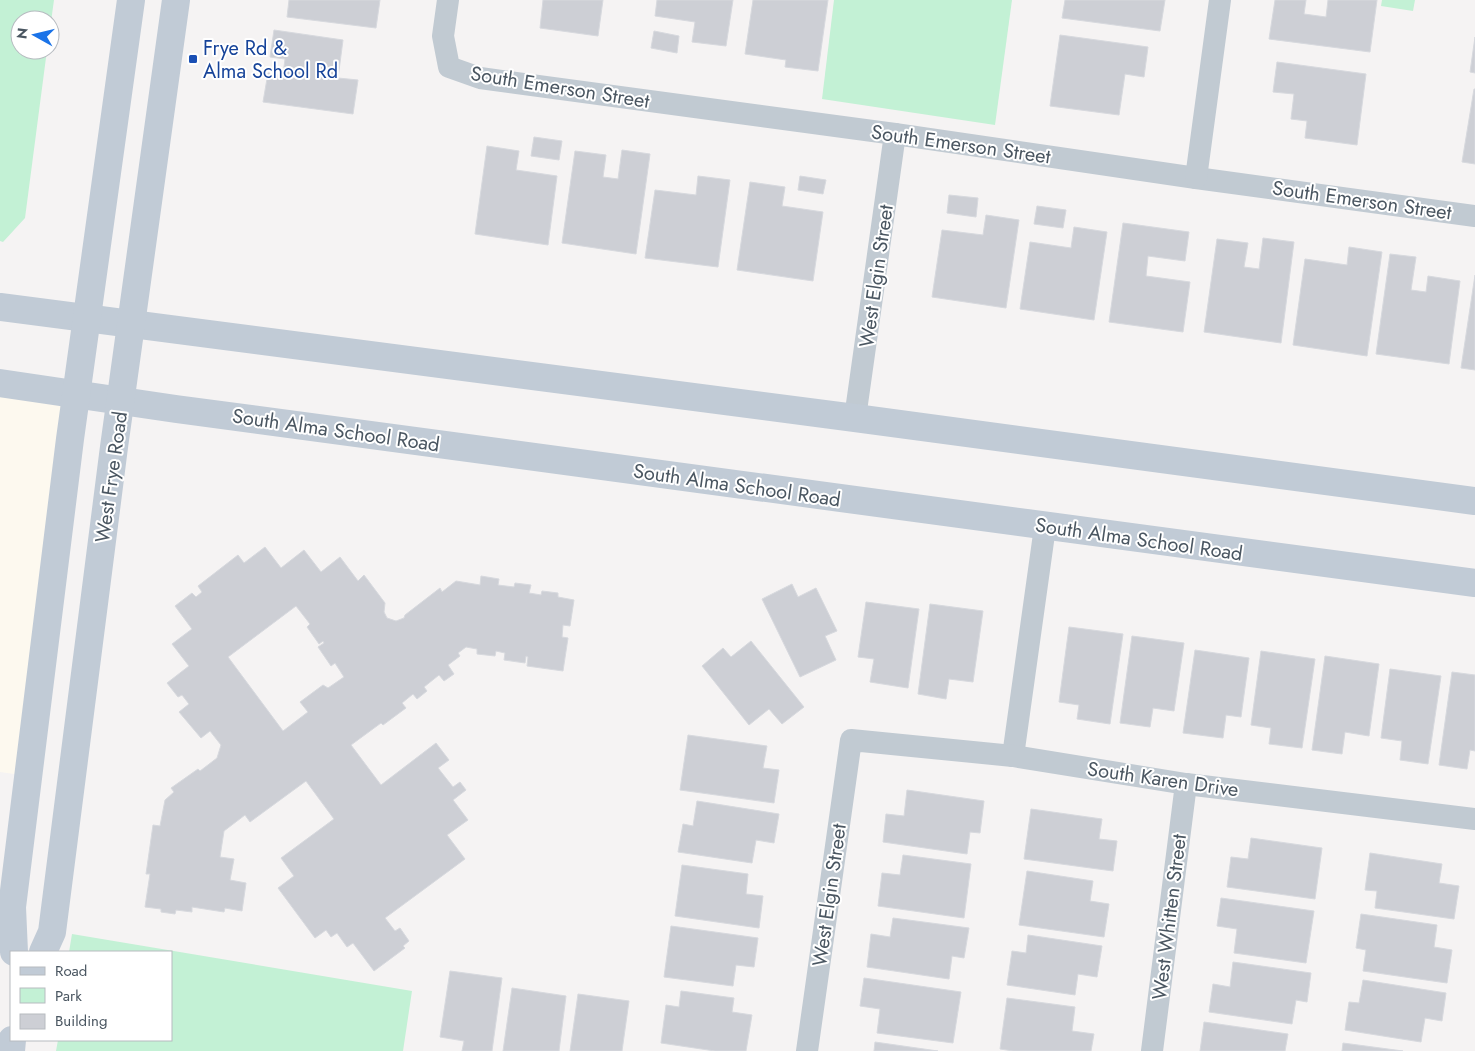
<svg xmlns="http://www.w3.org/2000/svg" width="1475" height="1051" font-family="Jost,sans-serif">
  <style>
    .commercial { fill: #fdf9ef }
    .green { fill: #c3f1d5 }
    .building { fill: #cdcfd5; stroke: #d7d9de; fill-rule: evenodd }
    .lines { fill: none; stroke-linecap: round; stroke-linejoin: round }
    .street { stroke: #c1cad2; stroke-width: 22 }
    .secondary { stroke: #c1cbd6; stroke-width: 28 }
    .transit-dot { fill: #1a4fb4; stroke: #fff; stroke-width: 2 }
    .labels { text-anchor: middle; stroke-width: 4; stroke-linejoin: round; paint-order: stroke }
    .transit-label { font-size: 20px; fill: #164399; stroke: #fff; text-anchor: start }
    .street-label { font-size: 20px; fill: #4a5661; stroke: #fff }
  </style>
  <rect width="100%" height="100%" fill="#f5f3f3"/>
  <path class="commercial" d="M0,383L76,394L28,776L0,772Z"/>
  <g class="green">
    <path d="M0,0H54L50,29V20H20V50H47L25,218L3,242L0,241Z"/>
    <path d="M834,0H1012L995,125L822,99Z"/>
    <path d="M1382,0H1415L1413,11L1381,6Z"/>
    <path d="M72,934L412,991L403,1051H56L58,1040H171V952H69Z"/>
  </g>
  <g class="building">
    <path d="M289,0H380L376,28L287,17Z"/>
    <path d="M543,0H603L598,36L540,28Z"/>
    <path d="M657,0H733L726,46L692,42L695,22L655,16Z"/>
    <path d="M753,0H828L818,71L785,67L786,60L745,54Z"/>
    <path d="M1065,0H1165L1160,31L1062,18Z"/>
    <path d="M1275,0H1306L1304,14L1326,17L1328,0H1377L1370,52L1269,39Z"/>
    <path d="M274,30L343,40L338,78L358,80L353,114L263,102L268,73L283,75L285,59L270,57Z"/>
    <path d="M654,31L679,36L677,53L651,48Z"/>
    <path d="M1060,35L1148,47L1144,77L1125,74L1119,115L1050,106Z"/>
    <path d="M1475,37V73L1470,72Z"/>
    <path d="M1277,62L1366,74L1357,145L1305,138L1307,121L1291,119L1294,94L1273,92Z"/>
    <path d="M1474,89H1475V164L1462,162Z"/>
    <path d="M534,137L562,141L559,160L531,156Z"/>
    <path d="M487,146L519,151L516,170L557,176L548,245L475,234Z"/>
    <path d="M622,150L650,154L636,254L562,243L575,151L606,155L603,177L618,179Z"/>
    <path d="M698,176L730,180L718,267L645,258L655,190L696,195Z"/>
    <path d="M800,176L826,180L823,194L798,190Z"/>
    <path d="M750,182L785,187L782,206L823,212L813,281L737,270Z"/>
    <path d="M949,195L978,198L976,217L947,213Z"/>
    <path d="M1037,206L1066,210L1063,228L1034,224Z"/>
    <path d="M986,215L1019,220L1006,308L932,297L942,230L983,235Z"/>
    <path d="M1123,223L1189,232L1185,261L1148,256L1146,276L1190,282L1183,332L1109,322Z"/>
    <path d="M1074,227L1107,232L1094,320L1020,309L1030,242L1071,248Z"/>
    <path d="M1263,238L1294,242L1281,343L1204,332L1217,239L1248,243L1244,267L1259,269Z"/>
    <path d="M1349,247L1382,252L1367,356L1293,345L1305,259L1347,265Z"/>
    <path d="M1390,254L1416,257L1411,290L1426,292L1428,276L1460,281L1449,364L1376,354Z"/>
    <path d="M1475,275V370L1461,368Z"/>
    <path d="M265,547L281,568L304,550L321,572L340,557L358,581L364,575L385,603L384,612L387,618L396,621L404,618L405,615L440,588L442,592L456,581L480,585L481,576L499,579L498,585L514,587L515,583L531,585L529,593L541,595L542,591L558,593V597L574,600L570,626L563,625L562,637L568,638L563,671L527,666L528,657L526,656L525,663L504,660L505,653L496,651L495,656L477,654V649L466,647L458,653L460,656L448,665L454,674L444,681L439,675L424,687L427,691L417,699L413,694L402,703L406,708L383,725L381,723L351,745L381,785L436,743L449,760L438,768L453,787L460,782L466,790L453,800L468,820L447,835L465,859L385,918L395,931L400,928L409,941L403,946L405,948L374,971L353,943L347,947L337,933L331,937L326,930L315,938L278,888L294,876L281,858L334,819L306,781L250,822L245,815L224,831L220,857L234,859L230,880L246,883L242,911L225,908L224,912L192,907V912L176,910L175,914L161,912V909L145,907L150,874H146L153,825L160,826L165,800L174,792L171,788L198,769L200,771L217,758L221,745L210,731L201,738L179,712L189,704L182,695L178,697L167,683L189,666L172,644L192,629L175,606L192,593L196,597L202,592L198,586L238,555L244,563ZM296,606L310,624L307,627L319,644L323,641L324,643L318,647L331,666L335,663L344,677L328,688L323,685L300,702L308,712L283,731L228,657Z"/>
    <path d="M792,584L798,597L816,588L837,631L825,636L836,660L800,677L762,599Z"/>
    <path d="M866,602L919,609L908,688L870,682L874,659L858,657Z"/>
    <path d="M930,604L983,611L973,682L949,679L946,699L918,694Z"/>
    <path d="M1069,627L1123,634L1110,724L1077,719L1079,705L1059,702Z"/>
    <path d="M1132,636L1184,643L1174,711L1153,708L1150,727L1120,723Z"/>
    <path d="M751,641L804,707L782,724L769,709L749,725L702,666L723,648L731,657Z"/>
    <path d="M1195,650L1249,658L1241,717L1226,715L1223,738L1183,733Z"/>
    <path d="M1261,651L1315,659L1302,748L1269,744L1271,728L1251,725Z"/>
    <path d="M1325,656L1379,664L1369,736L1345,732L1342,754L1312,750Z"/>
    <path d="M1390,669L1441,676L1428,764L1400,760L1402,741L1381,738Z"/>
    <path d="M1452,672L1475,675V751L1470,750L1467,769L1439,765Z"/>
    <path d="M688,735L767,746L763,768L779,770L774,803L680,790Z"/>
    <path d="M907,790L984,801L980,833L970,832L967,854L883,842L886,814L904,816Z"/>
    <path d="M697,801L779,814L774,843L756,840L752,863L678,852L683,824L693,826Z"/>
    <path d="M1031,809L1102,819L1099,839L1117,841L1113,871L1024,859Z"/>
    <path d="M1251,838L1322,848L1315,899L1227,887L1231,857L1248,859Z"/>
    <path d="M1370,853L1442,864L1439,883L1459,886L1454,919L1375,908L1377,891L1365,890Z"/>
    <path d="M903,855L971,864L964,918L878,906L882,873L900,875Z"/>
    <path d="M682,865L748,874L746,894L763,896L759,928L675,916Z"/>
    <path d="M1027,871L1093,881L1090,901L1109,904L1104,937L1019,925Z"/>
    <path d="M1221,898L1314,911L1306,963L1234,953L1237,929L1217,926Z"/>
    <path d="M1361,914L1437,925L1434,947L1452,950L1447,983L1363,971L1366,950L1356,948Z"/>
    <path d="M893,918L969,928L964,958L952,956L949,979L867,967L871,934L890,937Z"/>
    <path d="M671,926L758,938L754,967L736,965L733,986L664,977Z"/>
    <path d="M1028,935L1102,946L1097,977L1078,974L1075,995L1007,985L1012,951L1026,953Z"/>
    <path d="M1233,962L1311,973L1307,1002L1296,1000L1292,1024L1209,1012L1213,984L1230,987Z"/>
    <path d="M450,971L502,978L492,1051H462L464,1041L440,1037Z"/>
    <path d="M864,978L961,992L953,1043L877,1033L880,1009L860,1006Z"/>
    <path d="M1363,980L1446,993L1442,1021L1425,1018L1421,1042L1345,1030L1349,1002L1359,1003Z"/>
    <path d="M512,988L566,996L559,1051H503Z"/>
    <path d="M681,991L734,998L732,1012L752,1015L746,1051H715L661,1043L666,1005L679,1007Z"/>
    <path d="M578,994L629,1001L622,1051H570Z"/>
    <path d="M1007,998L1075,1007L1072,1031L1094,1034L1091,1051H1013L1000,1049Z"/>
    <path d="M1204,1022L1288,1034L1285,1051H1200Z"/>
    <path d="M875,1042L938,1051H874Z"/>
    <path d="M1343,1043L1403,1051H1342Z"/>
  </g>
  <g class="lines">
    <g class="street">
      <path d="M448,0L443,36L449,67L480,78L895,134L1196,178L1475,216"/>
      <path d="M1196,178L1220,0"/>
      <path d="M855,418L895,134"/>
      <path d="M1013,756L1045,527"/>
      <path d="M807,1051L851,740L1013,756L1186,784L1475,819"/>
      <path d="M1152,1051L1186,784"/>
    </g>
    <g class="secondary">
      <path d="M0,307L855,418L1475,501"/>
      <path d="M0,383L176,409L1475,583"/>
      <path d="M14,952L12,907L70,439L131,0"/>
      <path d="M43,952L52,932L114,447L176,0"/>
      <path d="M11,1051L12,1040"/>
    </g>
  </g>
  <rect class="transit-dot" x="188" y="54" width="10" height="10" rx="2.5"/>
  <g class="labels">
    <g class="transit-label">
      <text x="203" y="55">Frye Rd &amp;<tspan x="203" dy="23">Alma School Rd</tspan></text>
    </g>
    <g class="street-label">
      <text transform="translate(560 87) rotate(9)" y="7">South Emerson Street</text>
      <text transform="translate(961 144) rotate(8)" y="7">South Emerson Street</text>
      <text transform="translate(1362 200) rotate(8)" y="7">South Emerson Street</text>
      <text transform="translate(876 276) rotate(-82)" y="7">West Elgin Street</text>
      <text transform="translate(336 430) rotate(8)" y="7">South Alma School Road</text>
      <text transform="translate(111 477) rotate(-82)" y="7">West Frye Road</text>
      <text transform="translate(737 485) rotate(8)" y="7">South Alma School Road</text>
      <text transform="translate(1139 539) rotate(8)" y="7">South Alma School Road</text>
      <text transform="translate(1163 779) rotate(8)" y="7">South Karen Drive</text>
      <text transform="translate(829 895) rotate(-82)" y="7">West Elgin Street</text>
      <text transform="translate(1169 917) rotate(-83)" y="7">West Whitten Street</text>
    </g>
  </g>
  <rect x="10" y="951" width="162" height="90" fill="#ffffff" stroke="#b7bbc0"/>
  <rect x="20" y="967" width="25" height="8" fill="#c1cbd6" stroke="#b7bbc0"/>
  <text x="55" y="976" font-size="15" fill="#4a5661">Road</text>
  <rect x="20" y="988" width="25" height="15" fill="#c3f1d5" stroke="#b7bbc0"/>
  <text x="55" y="1001" font-size="15" fill="#4a5661">Park</text>
  <rect x="20" y="1014" width="25" height="15" fill="#cdcfd5" stroke="#b7bbc0"/>
  <text x="55" y="1026" font-size="15" fill="#4a5661">Building</text>
  <g transform="translate(35 35) rotate(278)"><circle r="24" fill="#ffffff" stroke="#b7bbc0"/>
  <path d="M0-4L9 19L0 12L-9 19Z" fill="#1a73e8"/>
  <text y="-8" font-size="14" font-weight="bold" text-anchor="middle" fill="#4a5661">N</text>
  </g>
</svg>
